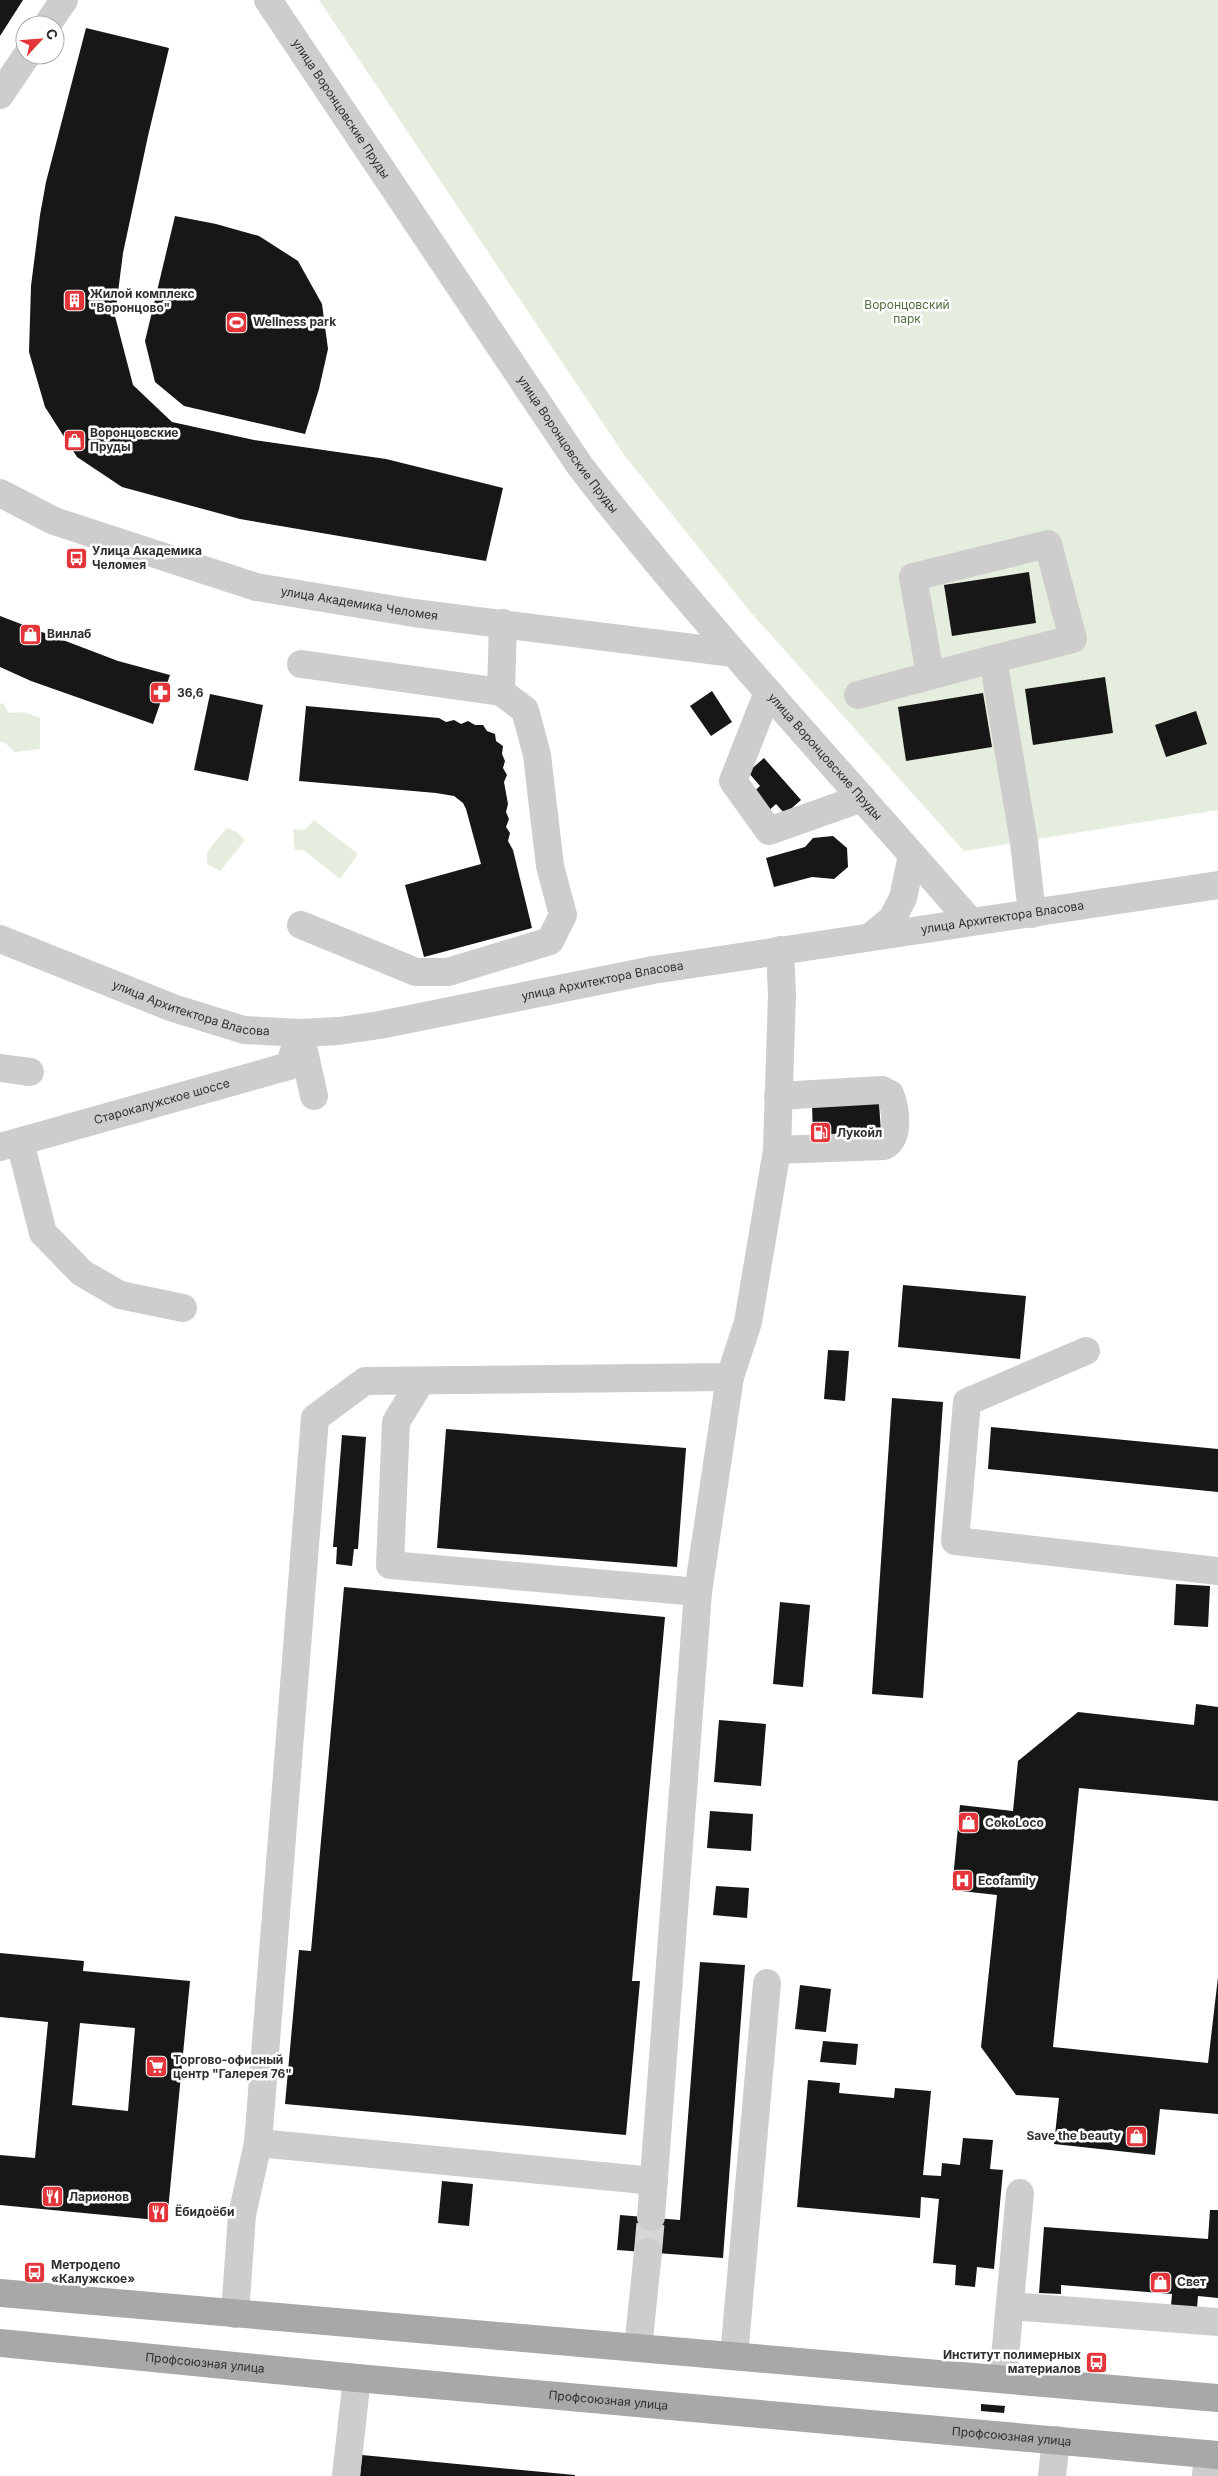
<svg xmlns="http://www.w3.org/2000/svg" width="1218" height="2476" font-family="Inter,sans-serif">
  <style>
    .green { fill: #e5edde }
    .building { fill: #171717; fill-rule: evenodd }
    .lines { fill: none; stroke-linecap: round; stroke-linejoin: round }
    .minor-tunnel { stroke: #d6d6d6; stroke-width: 28; stroke-dasharray: 28 14; stroke-linecap: butt }
    .minor { stroke: #cdcdcd; stroke-width: 28 }
    .major { stroke: #a8a8a8; stroke-width: 28 }
    .labels { text-anchor: middle; stroke-width: 5; stroke-linejoin: round; paint-order: stroke }
    .street-label { font-size: 12px; fill: #303030; stroke: #fff }
    .poi-label { font-size: 12px; font-weight: bold; fill: #303030; stroke: #fff; text-anchor: start }
    .park-label { font-size: 12px; fill: #516c3d; stroke: #fff }
  </style>
  <rect width="100%" height="100%" fill="#fff"/>
  <g class="green">
    <path d="M319,0H1218V810L964,851L753,615L625,456Z"/>
    <path d="M3,703L9,713L24,712L40,718V749L15,752L4,742H0V704Z"/>
    <path d="M314,820L358,854L340,879L304,850H295L293,830L306,829Z"/>
    <path d="M227,828L235,831L245,840L220,871L207,864V852Z"/>
  </g>
  <g class="building">
    <path d="M0,0H23L0,36Z"/>
    <path d="M86,28L169,48L148,136L123,253L115,316L133,385L172,422L254,440L386,459L503,488L486,561L240,519L122,487L77,457L45,407L29,352L31,286L40,215L46,182Z"/>
    <path d="M175,216L216,224L259,236L298,261L322,304L328,349L319,389L305,434L184,406L155,382L145,341Z"/>
    <path d="M1029,572L1036,623L952,636L944,585Z"/>
    <path d="M0,616L118,661L170,675L153,724L31,681L0,667Z"/>
    <path d="M1105,677L1113,733L1033,745L1025,689Z"/>
    <path d="M712,691L732,722L711,736L690,706Z"/>
    <path d="M983,693L992,747L906,761L898,707Z"/>
    <path d="M210,694L263,705L248,781L194,770Z"/>
    <path d="M306,706L439,718L446,722L454,720L461,724L468,721L475,725H483L487,731L495,734L496,741L503,746L502,754L505,761L503,768L507,775L504,782L508,804L506,812L509,819L506,827L510,833L508,841L513,850L532,928L424,957L405,885L481,864L466,809L463,803L454,796L436,793L299,781Z"/>
    <path d="M1196,711L1207,744L1166,757L1155,725Z"/>
    <path d="M764,758L801,800L785,814L776,804L763,816L747,798L760,786L748,772Z"/>
    <path d="M833,836L847,848L848,867L834,879L812,877L774,887L766,858L805,847L813,838Z"/>
    <path d="M879,1103L881,1132L813,1135L812,1105Z"/>
    <path d="M903,1285L1026,1296L1020,1359L898,1347Z"/>
    <path d="M828,1350L849,1351L845,1401L824,1399Z"/>
    <path d="M892,1398L943,1402L923,1698L872,1694Z"/>
    <path d="M991,1427L1218,1449V1492L988,1469Z"/>
    <path d="M446,1429L686,1448L677,1567L437,1548Z"/>
    <path d="M342,1435L366,1437L358,1549H354L352,1566L336,1564L337,1547H333Z"/>
    <path d="M1176,1584L1210,1586L1208,1627L1174,1625Z"/>
    <path d="M344,1587L665,1617L632,1981H640L626,2135L285,2104L299,1950L311,1951Z"/>
    <path d="M780,1602L810,1605L803,1687L773,1684Z"/>
    <path d="M1196,1704L1218,1707V1801L1079,1788L1053,2047L1208,2063L1218,1977V2114L1160,2109L1155,2155L1054,2144L1059,2098L1016,2095L981,2047L997,1895L952,1890L960,1805L1013,1811L1018,1761L1078,1712L1194,1725Z"/>
    <path d="M719,1720L766,1724L761,1786L714,1782Z"/>
    <path d="M710,1811L753,1814L751,1851L707,1848Z"/>
    <path d="M716,1886L749,1888L747,1918L713,1915Z"/>
    <path d="M0,1953L84,1961L83,1971L190,1981L167,2221L0,2205V2155L35,2158L48,2022L0,2017ZM80,2023L135,2028L128,2111L72,2105Z"/>
    <path d="M700,1962L745,1965L723,2258L617,2250L620,2215L680,2220Z"/>
    <path d="M800,1985L831,1989L826,2032L795,2029Z"/>
    <path d="M823,2041L858,2044L856,2065L820,2062Z"/>
    <path d="M808,2080L840,2083L839,2093L894,2098L895,2088L931,2091L923,2175L941,2176L942,2163L960,2165L963,2138L993,2140L990,2169L1003,2170L994,2269L977,2267L975,2287L955,2285L956,2265L933,2263L939,2199L921,2197L920,2218L797,2207Z"/>
    <path d="M442,2181L473,2184L469,2226L438,2223Z"/>
    <path d="M1210,2210H1218V2298L1198,2296L1197,2308L1171,2306L1172,2294L1061,2285V2294L1039,2293L1044,2227L1208,2239Z"/>
    <path d="M981,2404L1005,2406L1004,2413L981,2411Z"/>
    <path d="M362,2455L575,2475V2476H360Z"/>
  </g>
  <g class="lines">
    <path class="minor-tunnel" d="M648,2252L651,2217"/>
    <g class="minor">
      <path id="s1" d="M268,0L580,466C702,624 839,770 970,921"/>
      <path d="M47,25L64,0"/>
      <path d="M0,95L27,55"/>
      <path id="s2" d="M0,493L54,521L256,587L414,613L733,653"/>
      <path d="M301,664L501,692"/>
      <path d="M930,674L913,577L1048,544L1073,639L993,659"/>
      <path d="M768,692L733,781L769,831L862,798"/>
      <path d="M858,695L993,659L1024,842L1032,914"/>
      <path d="M301,925L416,972H448L550,941L563,915L550,866L537,755L525,710L501,692L503,623"/>
      <path d="M870,937L892,919L903,898L912,855"/>
      <path id="s3" d="M0,939L173,1008L244,1030L300,1033L339,1031L380,1025L653,970L1218,885"/>
      <path d="M300,1033L314,1096"/>
      <path d="M0,1068L30,1072"/>
      <path d="M20,1142L43,1233L82,1273L120,1295L183,1308"/>
      <path id="s4" d="M0,1147L289,1066L300,1033"/>
      <path d="M777,1150L884,1146C900,1138 896,1109 890,1094L882,1090L778,1096"/>
      <path d="M1086,1351L967,1402L955,1541L1218,1571"/>
      <path d="M421,1381L396,1422L390,1565L698,1592"/>
      <path d="M258,2143L654,2181"/>
      <path d="M651,2217L698,1592L730,1377L748,1322L777,1150L782,995L780,950"/>
      <path d="M1010,2306L1218,2322"/>
      <path d="M235,2314L242,2215L258,2143L315,1418L365,1381L730,1377"/>
      <path d="M638,2348L648,2252"/>
      <path d="M734,2356L767,1983"/>
      <path d="M1003,2379L1020,2193"/>
      <path d="M346,2476L357,2378"/>
      <path d="M1052,2476L1056,2440"/>
      <path d="M1206,2476L1208,2454"/>
    </g>
    <g class="major">
      <path d="M0,2293L1218,2398"/>
      <path id="s5" d="M0,2343L357,2378L1218,2455"/>
    </g>
  </g>
  <defs>
    <symbol id="building-square" viewBox="-11 -11 22 22"><rect x="-9" y="-9" width="18" height="18" rx="4" fill="#e4353a" stroke="#fff"/><path d="M-4-6H4V6H1V3H-1V6H-4ZM-2.5-4.3h1.7v1.8h-1.7ZM.8-4.3h1.7v1.8H.8ZM-2.5-1h1.7V.8h-1.7ZM.8-1h1.7V.8H.8Z" fill="#fff"/></symbol>
    <symbol id="stadium-square" viewBox="-11 -11 22 22"><rect x="-9" y="-9" width="18" height="18" rx="4" fill="#e4353a" stroke="#fff"/><path d="M0-5a6.5 5 0 1 0 0 10a6.5 5 0 1 0 0-10ZM-3.5-1.8h7v3.6h-7Z" fill="#fff"/></symbol>
    <symbol id="shop-square" viewBox="-11 -11 22 22"><rect x="-9" y="-9" width="18" height="18" rx="4" fill="#e4353a" stroke="#fff"/><path d="M-5-2.5h2.3a2.7 3.5 0 0 1 5.4 0H5L5.5 6h-11ZM-1.5-2.5h3a1.5 2.3 0 0 0-3 0Z" fill="#fff"/></symbol>
    <symbol id="bus-square" viewBox="-11 -11 22 22"><rect x="-9" y="-9" width="18" height="18" rx="4" fill="#e4353a" stroke="#fff"/><path d="M-5-6H5V4H4V6H2V4H-2V6H-4V4H-5ZM-3.5-4V0h7V-4ZM-3.5 1.2v1.5H-2V1.2ZM2 1.2v1.5H3.5V1.2Z" fill="#fff"/></symbol>
    <symbol id="pharmacy-square" viewBox="-11 -11 22 22"><rect x="-9" y="-9" width="18" height="18" rx="4" fill="#e4353a" stroke="#fff"/><path d="M-2-6h4v4h4v4h-4v4h-4v-4h-4v-4h4Z" fill="#fff"/></symbol>
    <symbol id="fuel-square" viewBox="-11 -11 22 22"><rect x="-9" y="-9" width="18" height="18" rx="4" fill="#e4353a" stroke="#fff"/><path d="M-5.5-6h7V0h2V4h1.3V-2.5L3-4.5l.8-.8L6-3V5H2.5V1h-1V6h-7ZM-4.2-4.7v3.2H.2V-4.7Z" fill="#fff"/></symbol>
    <symbol id="hospital-square" viewBox="-11 -11 22 22"><rect x="-9" y="-9" width="18" height="18" rx="4" fill="#e4353a" stroke="#fff"/><path d="M-5-5h3v3.5h4V-5h3V5h-3V1.5h-4V5h-3Z" fill="#fff"/></symbol>
    <symbol id="supermarket-square" viewBox="-11 -11 22 22"><rect x="-9" y="-9" width="18" height="18" rx="4" fill="#e4353a" stroke="#fff"/><path d="M-6-5.5h2.5l.6 2H6L4.5 2H-2.5L-4.4-4H-6ZM-1.5 3.2a1.3 1.3 0 1 0 .1 0ZM3 3.2a1.3 1.3 0 1 0 .1 0Z" fill="#fff"/></symbol>
    <symbol id="restaurant-square" viewBox="-11 -11 22 22"><rect x="-9" y="-9" width="18" height="18" rx="4" fill="#e4353a" stroke="#fff"/><path d="M-5-6h1v4h1v-4h1v4h1v-4h1v5L-1.5 .5V6h-2V.5L-5-1ZM5-6V6H3V1.5H1.5Q1.5-4 5-6Z" fill="#fff"/></symbol>
  </defs>
  <g fill-rule="evenodd">
    <use href="#building-square" x="62" y="288" width="25" height="25"/>
    <use href="#stadium-square" x="224" y="310" width="25" height="25"/>
    <use href="#shop-square" x="62" y="428" width="25" height="25"/>
    <use href="#bus-square" x="64" y="546" width="25" height="25"/>
    <use href="#shop-square" x="18" y="622" width="25" height="25"/>
    <use href="#pharmacy-square" x="148" y="680" width="25" height="25"/>
    <use href="#fuel-square" x="808" y="1120" width="25" height="25"/>
    <use href="#shop-square" x="956" y="1810" width="25" height="25"/>
    <use href="#hospital-square" x="950" y="1868" width="25" height="25"/>
    <use href="#supermarket-square" x="144" y="2054" width="25" height="25"/>
    <use href="#shop-square" x="1124" y="2124" width="25" height="25"/>
    <use href="#restaurant-square" x="40" y="2184" width="25" height="25"/>
    <use href="#restaurant-square" x="146" y="2200" width="25" height="25"/>
    <use href="#bus-square" x="22" y="2260" width="25" height="25"/>
    <use href="#shop-square" x="1148" y="2270" width="25" height="25"/>
    <use href="#bus-square" x="1084" y="2350" width="25" height="25"/>
  </g>
  <g class="labels">
    <g class="street-label">
      <text dy="4" stroke="none"><textPath href="#s1" startOffset="131">улица Воронцовские Пруды</textPath></text>
      <text dy="4" stroke="none"><textPath href="#s1" startOffset="536">улица Воронцовские Пруды</textPath></text>
      <text dy="4" stroke="none"><textPath href="#s2" startOffset="378">улица Академика Челомея</textPath></text>
      <text dy="4" stroke="none"><textPath href="#s1" startOffset="941">улица Воронцовские Пруды</textPath></text>
      <text dy="4" stroke="none"><textPath href="#s3" startOffset="1029">улица Архитектора Власова</textPath></text>
      <text dy="4" stroke="none"><textPath href="#s3" startOffset="624">улица Архитектора Власова</textPath></text>
      <text dy="4" stroke="none"><textPath href="#s3" startOffset="204">улица Архитектора Власова</textPath></text>
      <text dy="4" stroke="none"><textPath href="#s4" startOffset="168">Старокалужское шоссе</textPath></text>
      <text dy="4" stroke="none"><textPath href="#s5" startOffset="206">Профсоюзная улица</textPath></text>
      <text dy="4" stroke="none"><textPath href="#s5" startOffset="611">Профсоюзная улица</textPath></text>
      <text dy="4" stroke="none"><textPath href="#s5" startOffset="1016">Профсоюзная улица</textPath></text>
    </g>
    <g class="poi-label">
      <text x="90" y="298">Жилой комплекс<tspan x="90" dy="14">"Воронцово"</tspan></text>
      <text x="253" y="326">Wellness park</text>
      <text x="90" y="437">Воронцовские<tspan x="90" dy="14">Пруды</tspan></text>
      <text x="92" y="555">Улица Академика<tspan x="92" dy="14">Челомея</tspan></text>
      <text x="47" y="638">Винлаб</text>
      <text x="177" y="697">36,6</text>
      <text x="837" y="1137">Лукойл</text>
      <text x="985" y="1827">CokoLoco</text>
      <text x="978" y="1885">Ecofamily</text>
      <text x="173" y="2064">Торгово-офисный<tspan x="173" dy="14">центр "Галерея 76"</tspan></text>
      <text x="1121" y="2140" text-anchor="end">Save the beauty</text>
      <text x="69" y="2201">Ларионов</text>
      <text x="175" y="2216">Ёбидоёби</text>
      <text x="51" y="2269">Метродепо<tspan x="51" dy="14">«Калужское»</tspan></text>
      <text x="1177" y="2286">Свет</text>
      <text x="1081" y="2359" text-anchor="end">Институт полимерных<tspan x="1081" dy="14">материалов</tspan></text>
    </g>
    <g class="park-label">
      <text x="907" y="309">Воронцовский<tspan x="907" dy="14">парк</tspan></text>
    </g>
  </g>
  <g transform="translate(40 40) rotate(64)"><circle r="24" fill="#ffffff" stroke="#acacac"/>
  <path d="M0-4L9 19L0 12L-9 19Z" fill="#e4353a"/>
  <text y="-8" font-size="14" font-weight="bold" text-anchor="middle" fill="#303030">С</text>
  </g>
</svg>
